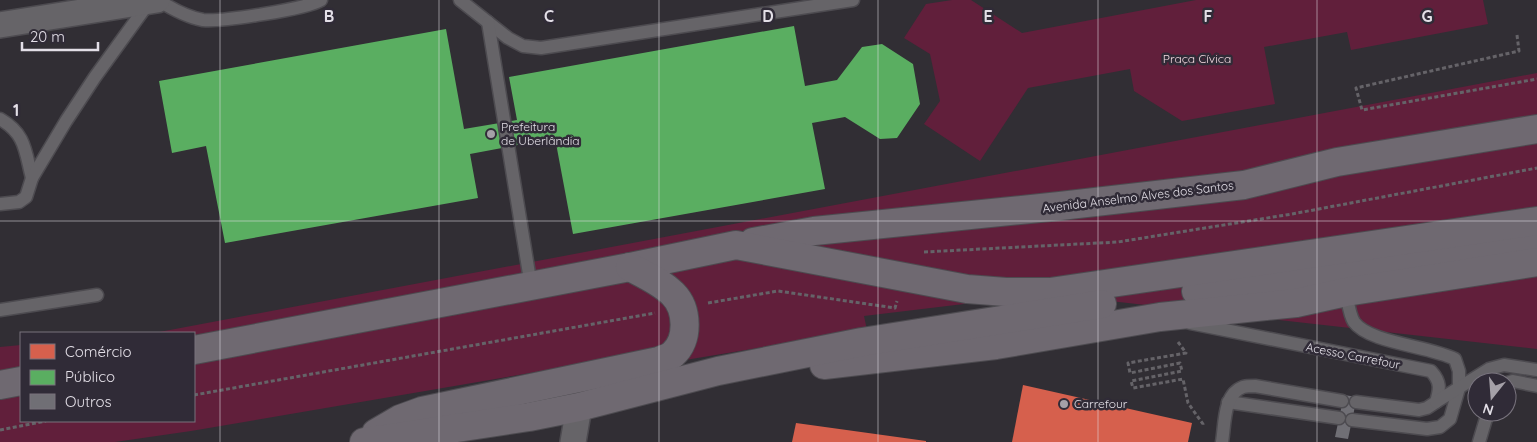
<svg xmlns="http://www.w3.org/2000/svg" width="1537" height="442" font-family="Quicksand,sans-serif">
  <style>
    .green { fill: #611f3b }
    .shops { fill: #d6604d }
    .public { fill: #5aae61 }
    .building { fill: #706f75 }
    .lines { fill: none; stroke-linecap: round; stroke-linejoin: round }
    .lane-casing { stroke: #4d4b50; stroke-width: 15 }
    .street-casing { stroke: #4d4b50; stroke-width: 28 }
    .primary-casing { stroke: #4d4b50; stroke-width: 30 }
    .path { stroke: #656368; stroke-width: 3; stroke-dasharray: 4 2.5; stroke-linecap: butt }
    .lane { stroke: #666468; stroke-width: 12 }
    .street { stroke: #666468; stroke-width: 25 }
    .primary { stroke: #6f6971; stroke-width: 28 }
    .grid { fill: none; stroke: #e3dfe7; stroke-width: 1; stroke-opacity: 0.55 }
    .poi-dot { fill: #a5a1a8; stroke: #302b37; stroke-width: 2 }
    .labels { text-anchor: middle; stroke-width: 5; stroke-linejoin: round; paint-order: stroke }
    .park-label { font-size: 12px; fill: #f4d9e0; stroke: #302b37 }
    .poi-label { font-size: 12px; fill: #e3dfe7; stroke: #302b37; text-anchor: start }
    .street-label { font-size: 12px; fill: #e3dfe7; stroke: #302b37 }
    .grid-label { font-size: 16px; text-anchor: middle; font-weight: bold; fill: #e3dfe7; stroke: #302b37; stroke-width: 5; stroke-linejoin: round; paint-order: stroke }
  </style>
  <rect width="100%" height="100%" fill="#312e34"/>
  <g class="green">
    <path d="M952,0H971L1022,33L1196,0H1483L1488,24L1351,50L1347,32L1264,47L1275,104L1182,121L1134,91L1130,69L1028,88L980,161L924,124L940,101L930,54L904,38L926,4Z"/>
    <path d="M1537,73V349L1048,294L864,316L867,330L667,363L665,350L191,431L115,442H0V347L21,345V421H194V333H154Z"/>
  </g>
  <g class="shops">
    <path d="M1023,385L1192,423L1188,442H1012Z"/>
    <path d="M796,423L926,441V442H792Z"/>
  </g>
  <path class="public" d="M794,26L805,86L837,80L862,47L882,44L913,64L920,104L897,138L880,139L845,117L812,123L825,189L573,234L555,138L470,154L478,198L225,243L206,146L172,153L159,81L446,29L464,129L517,120L509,77Z"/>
  <path class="building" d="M1344,395L1357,397L1348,439L1335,437Z"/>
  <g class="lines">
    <defs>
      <g id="lane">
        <path d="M158,0C172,9 186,17 203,20C221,22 306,9 321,0"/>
        <path d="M460,0L508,38L523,46L541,48L853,0"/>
        <path d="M488,22L531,286"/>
        <path d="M0,119C26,134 25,151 32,178"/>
        <path d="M0,204L19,202L26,197L32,178L66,121L95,77L150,1"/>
        <path d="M1346,292C1348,301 1349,314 1354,322C1369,343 1429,346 1455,359L1459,371V388L1450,419L1440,427L1427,429L1352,420"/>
        <path d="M0,310L97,295"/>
        <path d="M1190,323L1431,371C1441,382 1440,389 1436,402L1427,408L1419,410L1356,402"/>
        <path d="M1507,383L1513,381L1537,386"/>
        <path d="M1228,402L1339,418"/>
        <path d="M1436,402L1489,369L1504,365L1537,370"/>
        <path d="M1222,442C1225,425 1223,394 1243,387C1246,386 1251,386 1255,386L1342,401"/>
        <path d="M1479,442L1488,412"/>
      </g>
      <g id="street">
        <path d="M0,25L157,0"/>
        <path d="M573,442L579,407"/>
      </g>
      <g id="primary">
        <path d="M753,242L814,231L1060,206L1244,185L1337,162L1537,129"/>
        <path d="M1196,291L1537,242"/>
        <path d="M194,350L630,267L736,245L967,289L1006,292H1050L1537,221"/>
        <path d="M824,365L996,345L1160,317L1296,303L1346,292L1537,262"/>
        <path d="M0,385L21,381"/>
        <path d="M376,433L400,419L422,411L659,361C663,359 669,358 673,354C689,340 688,309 673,294C661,282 645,275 630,267"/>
        <path d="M364,442L529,417L579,407L718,371L862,342L1102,304"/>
      </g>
    </defs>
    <use href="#lane" class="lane-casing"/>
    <use href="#street" class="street-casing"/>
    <use href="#primary" class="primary-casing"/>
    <g class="path">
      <path d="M1517,35L1519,51L1356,88L1362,110L1537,79"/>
      <path d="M924,252L1118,242L1292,214L1537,168"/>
      <path d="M708,303L778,291L895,308L897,301"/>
      <path d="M1178,342L1186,353L1128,363L1130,373L1180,363L1182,371L1131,381L1133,388L1183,379L1188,403L1203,424V427"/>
      <path d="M194,395L655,313"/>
      <path d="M0,430L46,421"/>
    </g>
    <use href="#lane" class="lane"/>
    <use href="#street" class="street"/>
    <use href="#primary" class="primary"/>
  </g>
  <path class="grid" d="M220,0V442M439,0V442M659,0V442M878,0V442M1098,0V442M1317,0V442M0,221H1537"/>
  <g class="poi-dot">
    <circle cx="491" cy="134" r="5"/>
    <circle cx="1064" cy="404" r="5"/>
  </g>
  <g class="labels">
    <g class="park-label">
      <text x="1197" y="63">Praça Cívica</text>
    </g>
    <g class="poi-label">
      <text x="501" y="131">Prefeitura<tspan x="501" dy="14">de Uberlândia</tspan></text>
      <text x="1074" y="408">Carrefour</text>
    </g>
    <g class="street-label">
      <text transform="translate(1138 197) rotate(-7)" y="4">Avenida Anselmo Alves dos Santos</text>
      <text transform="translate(1353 356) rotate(11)" y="4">Acesso Carrefour</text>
    </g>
  </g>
  <g class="grid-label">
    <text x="329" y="22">B</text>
    <text x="549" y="22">C</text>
    <text x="768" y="22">D</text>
    <text x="988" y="22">E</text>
    <text x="1208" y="22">F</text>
    <text x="1427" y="22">G</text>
    <text x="16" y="116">1</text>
  </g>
  <rect x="20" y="332" width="175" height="90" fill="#302b37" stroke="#78737d"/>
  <rect x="30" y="344" width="25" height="15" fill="#d6604d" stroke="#78737d"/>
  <text x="65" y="357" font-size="15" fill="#e3dfe7">Comércio</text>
  <rect x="30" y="370" width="25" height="15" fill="#5aae61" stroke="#78737d"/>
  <text x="65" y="382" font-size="15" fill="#e3dfe7">Público</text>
  <rect x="30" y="394" width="25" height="15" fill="#706f75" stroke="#78737d"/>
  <text x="65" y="407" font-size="15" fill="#e3dfe7">Outros</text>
  <g transform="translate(1492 397) rotate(197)"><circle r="24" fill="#302b37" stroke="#78737d"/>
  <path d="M0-4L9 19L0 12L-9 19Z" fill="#a5a1a8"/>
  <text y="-8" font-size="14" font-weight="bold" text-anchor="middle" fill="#e3dfe7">N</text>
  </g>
  <path d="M22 42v8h76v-8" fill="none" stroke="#e3dfe7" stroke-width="2.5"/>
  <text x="30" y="42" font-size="15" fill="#e3dfe7" stroke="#302b37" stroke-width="4" paint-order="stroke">20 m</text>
</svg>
